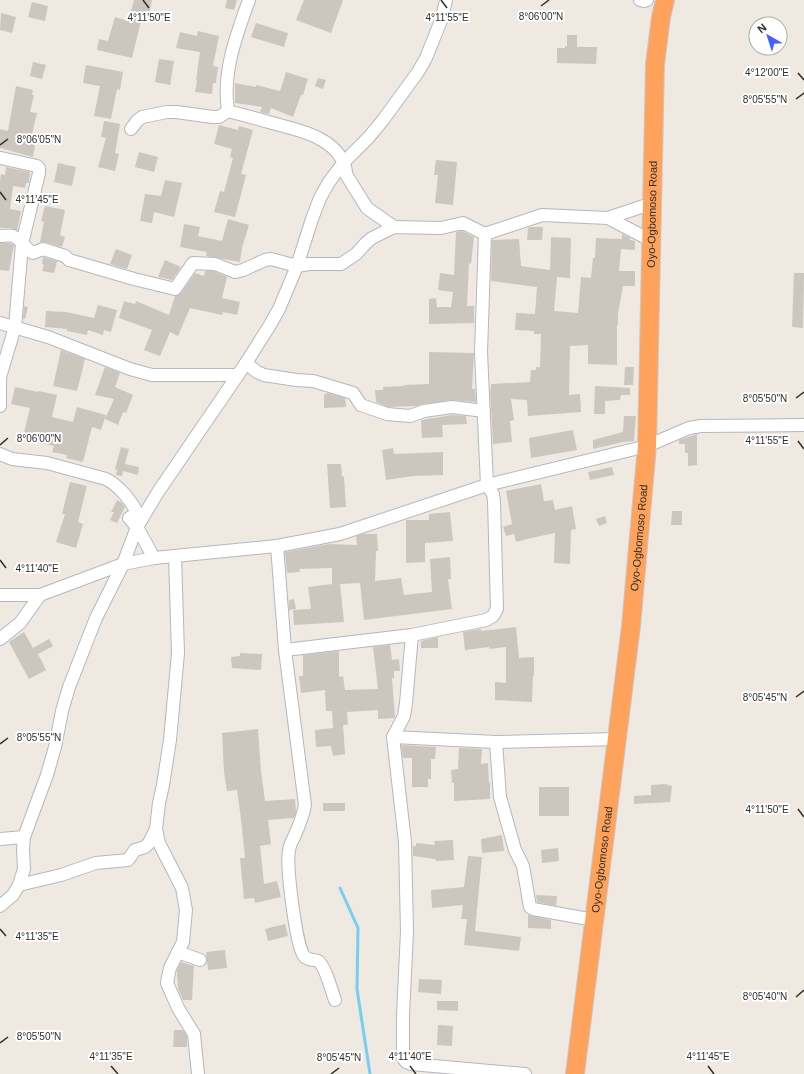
<svg xmlns="http://www.w3.org/2000/svg" width="804" height="1074" font-family="Arial,sans-serif">
  <style>
    .lines { fill: none; stroke-linecap: round; stroke-linejoin: round }
    .stream { stroke: #75cff0; stroke-width: 3 }
    .building { fill: #cbc7bf }
    .minor-casing { stroke: #b4b7c1; stroke-width: 14 }
    .highway-casing { stroke: #c9c9c9; stroke-width: 20 }
    .minor { stroke: #fff; stroke-width: 12 }
    .highway { stroke: #ffa35c; stroke-width: 18 }
    .ticks { fill: none; stroke: #2e2e2e; stroke-width: 1.5 }
    .labels { text-anchor: middle; stroke-width: 4; stroke-linejoin: round; paint-order: stroke }
    .street-label { font-size: 11px; fill: #2e2e2e; stroke: #fff }
    .ticks-label { font-size: 10px; text-anchor: middle; fill: #2e2e2e; stroke: #fff; stroke-width: 4; stroke-linejoin: round; paint-order: stroke }
  </style>
  <rect width="100%" height="100%" fill="#efe9e1"/>
  <g class="lines">
    <path class="stream" d="M340,888L358,928L357,989L370,1074"/>
  </g>
  <g class="building">
    <path d="M134,0H152L149,14L143,13L132,58L97,50L99,39L108,41L115,17L128,21Z"/>
    <path d="M227,0H237L234,10L225,8Z"/>
    <path d="M304,0H343L331,33L296,20Z"/>
    <path d="M32,2L48,6L45,21L28,17Z"/>
    <path d="M1,13L16,17L12,33L0,30Z"/>
    <path d="M256,23L288,33L284,47L251,37Z"/>
    <path d="M198,31L219,36L213,66L218,67L216,83H213L212,94L195,92L197,81L196,80L200,52L176,48L180,32L197,36Z"/>
    <path d="M567,35H577V47H597L596,64L557,63V48H565V46H567Z"/>
    <path d="M159,59L174,61L170,85L155,82Z"/>
    <path d="M33,62L46,65L42,79L30,76Z"/>
    <path d="M86,65L123,72L120,90L117,89L111,119L94,116L100,86L83,83Z"/>
    <path d="M286,72L308,79L303,95H301L293,117L271,108L269,114L260,112L262,107L235,103V83L256,87V85L280,91Z"/>
    <path d="M318,78L326,80L323,89L315,86Z"/>
    <path d="M16,86L33,90L32,95H34L30,112L37,113L31,138L36,139L33,157L0,148V129L8,131Z"/>
    <path d="M104,121L120,124L115,153L119,154L115,171L98,167L106,138L101,137Z"/>
    <path d="M219,125L238,130L239,126L253,130L241,174L246,175L235,217L214,212L220,191L224,192L233,158L230,157L232,149L214,144Z"/>
    <path d="M139,152L158,157L154,172L135,167Z"/>
    <path d="M436,160L457,162L453,205L435,203L438,175H434Z"/>
    <path d="M58,163L76,167L72,186L54,182Z"/>
    <path d="M6,167L30,172L29,183H26L25,188L13,186L10,209L21,211L17,230L10,228H0V181L1,174L5,175Z"/>
    <path d="M165,180L182,183L174,217L154,212L152,223L140,221L145,194L161,196Z"/>
    <path d="M45,206L65,210L60,235L65,237L62,247L45,242H40L44,222L41,221Z"/>
    <path d="M228,219L249,225L242,248L240,262L206,256L207,252L180,247L184,224L200,227L198,236L222,241Z"/>
    <path d="M530,227H543L542,240H527L528,228Z"/>
    <path d="M462,231L474,237L471,264L469,263L467,306H474V323L429,324V299L436,298L437,307H451L453,292L438,290L440,273L454,275L456,232Z"/>
    <path d="M622,234L630,238V240L635,241V250L621,249L619,271H635V286H623L618,314V325H617V365L588,364V345L570,346L569,395L580,394L581,412L528,416L527,400L511,399L514,420L510,421L512,442L493,444L490,389H491V384L530,382L531,370H536V367H540L541,334H534V331L515,330L516,313L535,314L537,287L491,281L492,240L519,239L521,266L550,270L551,237L571,238L570,278L557,277L554,311L578,313L581,277L591,278L593,258H595L596,238L622,239Z"/>
    <path d="M0,243H10L14,245L9,271L0,270Z"/>
    <path d="M116,249L132,255L127,269L110,264Z"/>
    <path d="M43,257L57,261L54,273L42,271L44,265L42,264Z"/>
    <path d="M165,260L181,267L172,280L158,277Z"/>
    <path d="M205,271H213L227,277L222,298L240,302L237,315L223,312L222,315L190,308L178,336L170,332L160,356L144,350L152,330L119,318L124,301L135,304L136,301L169,315L175,296L181,293L195,273L204,276Z"/>
    <path d="M794,273H804L803,328L792,327Z"/>
    <path d="M98,305L117,310L111,332L104,330L103,335L88,330L87,335L67,331V329L45,327L46,311L66,312L94,318Z"/>
    <path d="M24,306L28,307L25,319H23Z"/>
    <path d="M61,350L85,359L77,391L53,386Z"/>
    <path d="M429,352L474,353L472,389H475L476,402L451,400L423,404L416,406L388,407L376,402L375,390H383V387L404,386V385L429,384Z"/>
    <path d="M105,367L120,373L115,387L133,395L126,413L123,412L118,425L105,419L114,399L95,395Z"/>
    <path d="M625,367H634L633,385H624Z"/>
    <path d="M595,386L630,388V395H621L620,400L605,401V414H594Z"/>
    <path d="M15,387L38,392L39,391L57,395L52,417L73,422L77,407L106,415L101,430L92,427L83,462L66,458L67,455L52,452L54,446L41,443L42,441L23,437L30,408L11,404Z"/>
    <path d="M328,393L345,398L346,407L324,408V394Z"/>
    <path d="M452,415L466,416L467,424L442,425L443,437L422,438L421,420Z"/>
    <path d="M624,416H636L634,441L623,442L593,449V440L623,432Z"/>
    <path d="M573,430L577,450L531,458L529,438Z"/>
    <path d="M697,434V465L688,466V453H685V444H679V440Z"/>
    <path d="M121,447L129,449L125,464L139,467L138,475L123,471L122,476L116,475L117,470L115,469Z"/>
    <path d="M393,448L394,454L443,452V475L413,476L386,480L382,450Z"/>
    <path d="M327,464H341L342,477L344,476L346,507L330,508Z"/>
    <path d="M612,467L614,475L590,480L588,472Z"/>
    <path d="M70,482L87,486L78,522L83,524L76,548L56,542L65,514H62Z"/>
    <path d="M541,484L544,501L553,500L555,510L572,506L576,529L571,530L570,564L554,563L555,533L531,538L516,542L514,534L506,536L503,527L512,524L506,491Z"/>
    <path d="M117,500L122,503L125,507L117,523L110,520L114,512H111Z"/>
    <path d="M672,511H682V525H671Z"/>
    <path d="M450,512L453,541L425,543V562L406,563V520H429V514Z"/>
    <path d="M605,516L607,523L599,526L596,519Z"/>
    <path d="M363,534H377L378,551H376L375,581L401,578L404,595L432,592L430,559L450,557L451,579H448L452,609L364,620L360,583L340,584L344,622L294,625L293,610L311,609L308,587L332,584V569L331,568L299,569L300,572L287,573L285,552L329,544L357,545L356,536Z"/>
    <path d="M294,599L296,609L289,610V600Z"/>
    <path d="M516,627L519,658L534,657V676H533L532,702L495,700V682L506,683V647L489,649V647L465,650L463,632L481,629V631Z"/>
    <path d="M24,632L33,648L49,639L53,646L38,654L46,670L29,679L9,642Z"/>
    <path d="M438,637V648H421V641Z"/>
    <path d="M390,645L392,660L399,659L400,671H394V678H392L395,718L378,719V710L347,712L348,725H343L345,754L333,756L331,746L316,747L315,730L333,728L332,711H326L325,690L301,693L299,676H303V655L339,651V677L343,676L345,690L378,689L373,647Z"/>
    <path d="M240,653L262,654L261,670L232,668L231,657L240,656Z"/>
    <path d="M258,729L261,771L265,801L295,799L296,812L294,818L268,820L271,844L260,846L264,884L277,881L281,897L255,903L254,898L244,899L240,858H245L241,819L237,790L227,791L224,772L222,733Z"/>
    <path d="M401,745L436,747L435,759H431V779H428V787H412V758H403Z"/>
    <path d="M459,748L482,749L481,764L488,763L489,783H490V799L454,801V783H452L451,770L458,769Z"/>
    <path d="M665,784L672,786L670,802L634,804V796L651,795V785Z"/>
    <rect x="539" y="787" width="30" height="29"/>
    <rect x="323" y="803" width="22" height="8"/>
    <path d="M502,835L504,851L482,853L481,839Z"/>
    <path d="M453,840L454,860L436,861L435,859L413,856V846H416V843L435,845L434,841Z"/>
    <path d="M558,848L559,861L542,863L541,850Z"/>
    <path d="M468,856L482,857L475,931L521,937L519,951L464,945L467,919H461L463,905L432,908L431,890L464,887Z"/>
    <path d="M536,895L557,896L556,906L537,902Z"/>
    <path d="M528,915L551,920V929L528,928Z"/>
    <path d="M285,924L288,936L268,941L265,929Z"/>
    <path d="M225,950L227,968L208,970L206,952Z"/>
    <path d="M181,962L194,966L192,1000H183L178,989L177,971Z"/>
    <path d="M419,979L442,980L441,994L418,992Z"/>
    <path d="M437,1001H458V1011L437,1010Z"/>
    <path d="M438,1025L453,1026L452,1046L437,1045Z"/>
    <path d="M174,1030H183L187,1036V1047H173Z"/>
  </g>
  <g class="lines">
    <defs>
      <g id="minor">
        <path d="M249,0C236,36 222,73 228,111C243,115 258,119 272,123C298,130 330,136 343,161C346,165 345,171 347,176L367,208L394,227"/>
        <path d="M640,0L644,1L647,0"/>
        <path d="M131,129L137,121L142,117L167,112H176L213,117H219L228,111"/>
        <path d="M608,218L652,241"/>
        <path d="M0,236C4,236 9,235 13,236C21,239 25,249 33,253L43,249L65,256L69,260L76,262L134,279L175,289L193,263L215,264L235,272L243,270L265,260L271,259L297,266L309,264H341L356,254L366,243L372,238L394,227L441,228L463,223L485,234L542,215L608,218L653,203"/>
        <path d="M0,323L48,337L130,369L152,375H238"/>
        <path d="M246,363L257,372L264,375L296,380L313,381L353,393L361,405L387,414L410,416L424,411L452,407L484,411"/>
        <path d="M0,406V377L15,327L22,244L39,173V168L37,166L1,158"/>
        <path d="M0,454L12,459L47,463L106,479C118,485 131,500 137,513L129,518L137,527L154,558"/>
        <path d="M277,546L285,650L305,805C303,817 299,826 294,837C292,841 289,846 289,851C286,865 296,946 304,956C308,961 313,959 318,961C325,965 332,992 335,1000"/>
        <path d="M175,556L178,653L170,740L163,785L159,803L156,829L159,843L182,888L186,910L183,942L178,952L200,960"/>
        <path d="M0,595H40L123,564L154,558L277,546L340,534L487,485L647,446L689,428L701,426L804,425"/>
        <path d="M412,635L406,703L404,716L393,737L405,842L407,931L403,1016V1058L406,1062L411,1064L525,1074"/>
        <path d="M0,639L20,623L40,595"/>
        <path d="M285,650L412,635L486,620L493,616L497,609L494,501L493,494L487,485L481,352L485,234"/>
        <path d="M393,737L496,742L617,739"/>
        <path d="M496,742L500,797L515,850L523,866L530,907L533,909L594,920"/>
        <path d="M0,839L24,837"/>
        <path d="M19,885L61,875L96,863L128,860L135,850L145,847L149,843L156,829"/>
        <path d="M0,906L13,895L19,885L24,869L23,849L24,837L47,775L55,747L62,711L69,687L96,618L123,564L137,527L158,492L246,363L270,325L279,309L297,266L312,219L320,198L329,182L344,162L369,137L383,120L418,72L426,58L442,18L446,0"/>
        <path d="M178,952L170,968L167,983L178,1008L194,1034L198,1074"/>
      </g>
      <g id="highway">
        <path id="s1" d="M575,1074L631,626L647,446L655,64L661,17L665,0"/>
      </g>
    </defs>
    <use href="#minor" class="minor-casing"/>
    <use href="#highway" class="highway-casing"/>
    <use href="#minor" class="minor"/>
    <use href="#highway" class="highway"/>
  </g>
  <path class="ticks" d="M143,0L149,8M441,0L447,8M541,6L549,0M798,73L804,80M796,99L804,93M0,145L8,139M0,192L6,200M796,398L804,392M798,441L804,449M0,445L8,438M0,560L6,568M796,697L804,691M0,744L8,738M798,809L804,817M0,929L6,936M796,997L804,990M0,1043L8,1037M111,1066L118,1074M410,1066L416,1074M708,1066L714,1074M331,1074L339,1068"/>
  <g class="labels">
    <g class="street-label">
      <text dy="4" stroke="none"><textPath href="#s1" startOffset="864">Oyo-Ogbomoso Road</textPath></text>
      <text dy="4" stroke="none"><textPath href="#s1" startOffset="540">Oyo-Ogbomoso Road</textPath></text>
      <text dy="4" stroke="none"><textPath href="#s1" startOffset="216">Oyo-Ogbomoso Road</textPath></text>
    </g>
  </g>
  <g class="ticks-label">
    <text x="541" y="20">8°06'00"N</text>
    <text x="447" y="21">4°11'55"E</text>
    <text x="149" y="21">4°11'50"E</text>
    <text x="767" y="76">4°12'00"E</text>
    <text x="765" y="103">8°05'55"N</text>
    <text x="39" y="143">8°06'05"N</text>
    <text x="37" y="203">4°11'45"E</text>
    <text x="765" y="402">8°05'50"N</text>
    <text x="39" y="442">8°06'00"N</text>
    <text x="767" y="444">4°11'55"E</text>
    <text x="37" y="572">4°11'40"E</text>
    <text x="765" y="701">8°05'45"N</text>
    <text x="39" y="741">8°05'55"N</text>
    <text x="767" y="813">4°11'50"E</text>
    <text x="37" y="940">4°11'35"E</text>
    <text x="765" y="1000">8°05'40"N</text>
    <text x="39" y="1040">8°05'50"N</text>
    <text x="111" y="1060">4°11'35"E</text>
    <text x="410" y="1060">4°11'40"E</text>
    <text x="708" y="1060">4°11'45"E</text>
    <text x="339" y="1061">8°05'45"N</text>
  </g>
  <g transform="translate(768 36) rotate(321)"><circle r="19" fill="#ffffff" stroke="#ababab"/>
  <path d="M0-3L7 15L0 10L-7 15Z" fill="#4264fb"/>
  <text y="-6" font-size="11" font-weight="bold" text-anchor="middle" fill="#2e2e2e">N</text>
  </g>
</svg>
